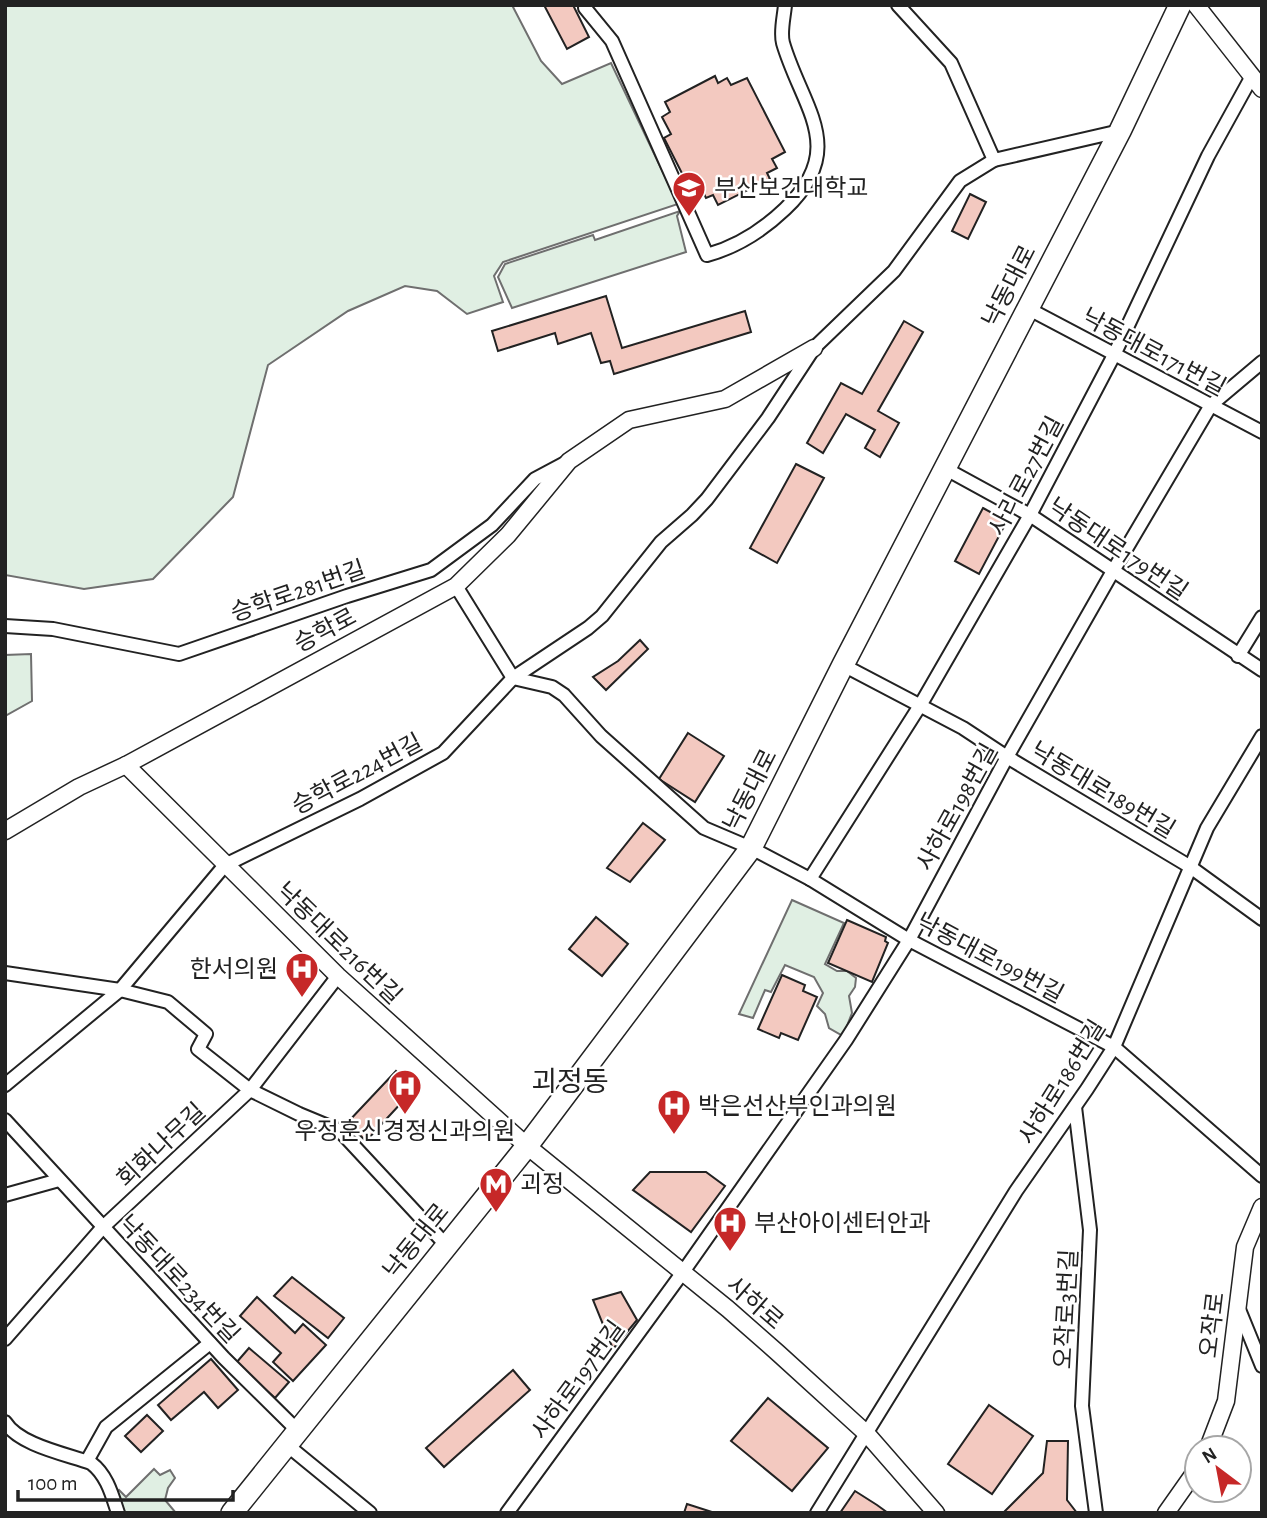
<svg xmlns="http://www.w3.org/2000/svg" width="1267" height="1518" font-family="'Alegreya Sans','Noto Sans KR',sans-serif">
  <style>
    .green { fill: #e0efe3; stroke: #6f6f6f; stroke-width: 2 }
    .building { fill: #f3c9c0; stroke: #222; stroke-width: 2 }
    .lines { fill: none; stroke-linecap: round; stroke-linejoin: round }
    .minor-casing { stroke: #222; stroke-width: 16 }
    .tertiary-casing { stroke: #222; stroke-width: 19 }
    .primary-casing { stroke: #222; stroke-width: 24 }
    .minor { stroke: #fff; stroke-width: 12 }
    .tertiary { stroke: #fff; stroke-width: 16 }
    .primary { stroke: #fff; stroke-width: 21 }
    .labels { text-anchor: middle; stroke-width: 5; stroke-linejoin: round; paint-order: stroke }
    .poi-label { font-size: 24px; fill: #222; stroke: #fff; text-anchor: start }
    .street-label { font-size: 24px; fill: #222; stroke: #fff }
    .quarter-label { font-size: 28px; fill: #222; stroke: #fff }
  </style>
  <rect width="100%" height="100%" fill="#fff"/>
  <g class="green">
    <path d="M5,5H512L541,61L562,84L611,63L678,204L503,262L494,276L503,302L467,314L437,291L405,286L348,311L268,365L233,497L153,579L84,589L5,575Z"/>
    <path d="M680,211L677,216L686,252L512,308L498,277L505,264L593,235L595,240Z"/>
    <path d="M31,654L32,701L5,716V655Z"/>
    <path d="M792,900L844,923L825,964L837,971H847L856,978L855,987L849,996L852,1013L843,1036L829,1028L825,1014L817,1006L823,993L814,977L785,965L771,992L765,990L753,1018L739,1014Z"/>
    <path d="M154,1469L160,1475L170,1470L175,1478L168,1488L165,1500L176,1513H124L116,1493L119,1490L126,1497Z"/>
  </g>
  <g class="building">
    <path d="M544,5H573L589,37L567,49Z"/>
    <path d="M715,76L718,83L727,78L731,85L747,78L785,152L772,159L777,168L767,173L770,179L718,205L713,195L706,198L699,184L690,189L664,138L671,134L662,117L670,112L665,102Z"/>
    <path d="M970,194L986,202L968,239L952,231Z"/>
    <path d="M606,296L622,348L745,311L751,332L614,374L610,361L601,363L591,333L558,344L555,333L498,351L492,331Z"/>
    <path d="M904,321L923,332L878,411L899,423L880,457L865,448L875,430L846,414L823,453L807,443L841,383L862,394Z"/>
    <path d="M796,464L824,478L777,563L750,548Z"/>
    <path d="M983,508L1007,521L979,574L955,561Z"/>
    <path d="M640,640L648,649L606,690L593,677L618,661Z"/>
    <path d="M688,733L724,756L695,802L659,779Z"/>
    <path d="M643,823L665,840L630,882L607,868Z"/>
    <path d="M596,917L628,944L602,976L569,949Z"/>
    <path d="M847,920L886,937L885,941L888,943L872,982L828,963Z"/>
    <path d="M782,975L805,985L803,991L817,997L798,1040L781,1033L779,1038L758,1029Z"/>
    <path d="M396,1071L415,1088L366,1141L347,1123Z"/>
    <path d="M650,1172H706L725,1186L691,1232L633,1190Z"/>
    <path d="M292,1277L344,1318L328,1338L274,1296Z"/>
    <path d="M621,1292L637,1320L613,1349L593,1300Z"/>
    <path d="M257,1297L295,1333L303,1324L326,1345L293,1381L273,1362L281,1353L240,1316Z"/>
    <path d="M249,1348L289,1382L275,1398L236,1363Z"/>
    <path d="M211,1359L238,1390L218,1408L204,1392L171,1420L158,1405Z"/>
    <path d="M513,1370L530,1390L444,1467L426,1448Z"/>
    <path d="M768,1398L828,1448L792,1491L731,1441Z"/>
    <path d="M989,1405L1033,1436L992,1494L948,1464Z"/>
    <path d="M147,1415L163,1431L141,1452L125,1436Z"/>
    <path d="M1047,1441H1068L1067,1500L1077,1513H1003L1043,1473Z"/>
    <path d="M855,1491L877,1505L888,1513H840Z"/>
    <path d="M687,1504L715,1513H684Z"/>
  </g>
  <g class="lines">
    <defs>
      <g id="minor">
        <path d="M898,5L951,63L994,160L1120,131"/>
        <path d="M585,8L612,41L707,255C736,247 763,230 785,209C849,148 802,108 783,43C780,32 784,17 785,5"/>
        <path d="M1027,308L1262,432"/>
        <path d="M946,469L1030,515L1262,670"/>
        <path d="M456,586L513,678L552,687L564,695L601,736L704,828L751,848L810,879L909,940L1114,1047L1262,1176"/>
        <path d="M5,626L53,629L179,654L347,596L431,570L492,525L535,479L565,463"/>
        <path d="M1238,656L1262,617"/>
        <path d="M843,665L963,728L1007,757L1189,866L1262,919"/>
        <path d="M810,879L921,704L1030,515L1114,355L1208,156L1251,78"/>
        <path d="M5,973L120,990L168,1002L206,1034L198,1049L250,1090L299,1114L340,1131L446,1245"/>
        <path d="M5,1085L120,990L225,865L360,799L443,753L513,678L588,628L602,616L661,542L692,515L707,499L768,418L814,348L894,271L960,181L994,160"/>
        <path d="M1075,1107L1090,1230L1082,1406L1096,1513"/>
        <path d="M5,1120L224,1358L298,1431"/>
        <path d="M5,1195L59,1180"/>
        <path d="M1238,1307L1262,1366"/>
        <path d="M5,1339L103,1227L250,1090L338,976"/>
        <path d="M5,1422C19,1445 66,1454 91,1463C107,1475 112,1495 118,1513"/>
        <path d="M287,1445L370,1513"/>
        <path d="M87,1461L106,1427L210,1343"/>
        <path d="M507,1513L683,1272L846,1040L909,940L1007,757L1113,571L1211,405L1262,362"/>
        <path d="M817,1513L1016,1191L1087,1089L1114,1047L1207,828L1262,736"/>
      </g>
      <g id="tertiary">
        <path d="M1196,5L1262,89"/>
        <path d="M126,765L338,976L527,1146L728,1309L778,1353L867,1434L936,1513"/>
        <path d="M5,831L79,787L126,765L456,586L508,535L569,461L629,420L725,399L814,348"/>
        <path d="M1208,1448L1226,1401L1245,1247L1262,1207"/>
        <path d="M1166,1513L1197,1469"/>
      </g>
      <path id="primary" d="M232,1513L527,1146L751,848L843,665L1120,131L1180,5"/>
    </defs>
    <use href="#minor" class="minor-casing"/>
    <use href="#tertiary" class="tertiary-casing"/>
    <use href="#primary" class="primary-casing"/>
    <use href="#minor" class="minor"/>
    <use href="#tertiary" class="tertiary"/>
    <use href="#primary" class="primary"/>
  </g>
  <defs>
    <symbol id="university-pin" viewBox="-11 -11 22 30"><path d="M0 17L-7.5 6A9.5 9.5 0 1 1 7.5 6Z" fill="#c62828" stroke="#fff"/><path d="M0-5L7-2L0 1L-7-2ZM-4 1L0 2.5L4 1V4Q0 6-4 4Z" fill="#fff"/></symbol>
    <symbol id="hospital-pin" viewBox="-11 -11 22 30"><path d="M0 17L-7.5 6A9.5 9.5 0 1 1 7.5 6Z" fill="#c62828" stroke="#fff"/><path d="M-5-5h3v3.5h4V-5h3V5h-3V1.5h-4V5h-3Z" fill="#fff"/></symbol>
    <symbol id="metro-pin" viewBox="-11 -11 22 30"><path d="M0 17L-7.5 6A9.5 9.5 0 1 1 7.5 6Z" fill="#c62828" stroke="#fff"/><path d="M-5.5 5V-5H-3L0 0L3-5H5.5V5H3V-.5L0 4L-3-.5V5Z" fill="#fff"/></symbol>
  </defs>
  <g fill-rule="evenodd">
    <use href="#university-pin" x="670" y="169" width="38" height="52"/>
    <use href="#hospital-pin" x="283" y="950" width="38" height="52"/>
    <use href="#hospital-pin" x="386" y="1067" width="38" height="52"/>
    <use href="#hospital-pin" x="655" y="1087" width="38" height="52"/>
    <use href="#metro-pin" x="477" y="1165" width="38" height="52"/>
    <use href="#hospital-pin" x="711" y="1204" width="38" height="52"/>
  </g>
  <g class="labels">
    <g class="poi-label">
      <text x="714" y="196">부산보건대학교</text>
      <text x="278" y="977" text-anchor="end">한서의원</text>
      <text x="698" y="1114">박은선산부인과의원</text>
      <text x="405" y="1139" text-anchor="middle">우정훈신경정신과의원</text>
      <text x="520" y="1192">괴정</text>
      <text x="754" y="1231">부산아이센터안과</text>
    </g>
    <g class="street-label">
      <text transform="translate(1009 286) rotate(-63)" y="8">낙동대로</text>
      <text transform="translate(1154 352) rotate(28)" y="8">낙동대로171번길</text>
      <text transform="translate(1026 476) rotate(-62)" y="8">사리로27번길</text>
      <text transform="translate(1118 549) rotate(34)" y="8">낙동대로179번길</text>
      <text transform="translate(298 591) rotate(-19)" y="8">승학로281번길</text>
      <text transform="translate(325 630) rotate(-28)" y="8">승학로</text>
      <text transform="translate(357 774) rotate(-28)" y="8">승학로224번길</text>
      <text transform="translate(750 790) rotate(-63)" y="8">낙동대로</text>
      <text transform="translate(1103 790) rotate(31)" y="8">낙동대로189번길</text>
      <text transform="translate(957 807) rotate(-61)" y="8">사하로198번길</text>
      <text transform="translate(339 943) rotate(44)" y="8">낙동대로216번길</text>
      <text transform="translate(990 958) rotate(28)" y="8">낙동대로199번길</text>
      <text transform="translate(1062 1082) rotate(-58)" y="8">사하로186번길</text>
      <text transform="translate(161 1145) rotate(-43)" y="8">회화나무길</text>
      <text transform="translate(416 1241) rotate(-51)" y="8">낙동대로</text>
      <text transform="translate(179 1279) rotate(47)" y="8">낙동대로234번길</text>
      <text transform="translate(755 1303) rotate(41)" y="8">사하로</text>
      <text transform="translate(1066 1309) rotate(-87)" y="8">오작로3번길</text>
      <text transform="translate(1212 1325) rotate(-83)" y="8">오작로</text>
      <text transform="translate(578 1380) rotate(-54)" y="8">사하로197번길</text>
    </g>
    <g class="quarter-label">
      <text x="570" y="1091">괴정동</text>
    </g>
  </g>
  <rect width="1267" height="1518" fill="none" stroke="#222222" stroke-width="14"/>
  <g transform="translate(1218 1469) rotate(328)"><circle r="33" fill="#ffffff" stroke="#a7a7a7" stroke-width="2"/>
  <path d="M0-5L12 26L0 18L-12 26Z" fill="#c62828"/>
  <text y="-10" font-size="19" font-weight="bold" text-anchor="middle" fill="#222222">N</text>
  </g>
  <path d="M18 1490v10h215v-10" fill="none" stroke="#222222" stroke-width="3.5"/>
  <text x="28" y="1490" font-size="21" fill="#222222" stroke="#ffffff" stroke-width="5" paint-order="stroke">100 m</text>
</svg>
